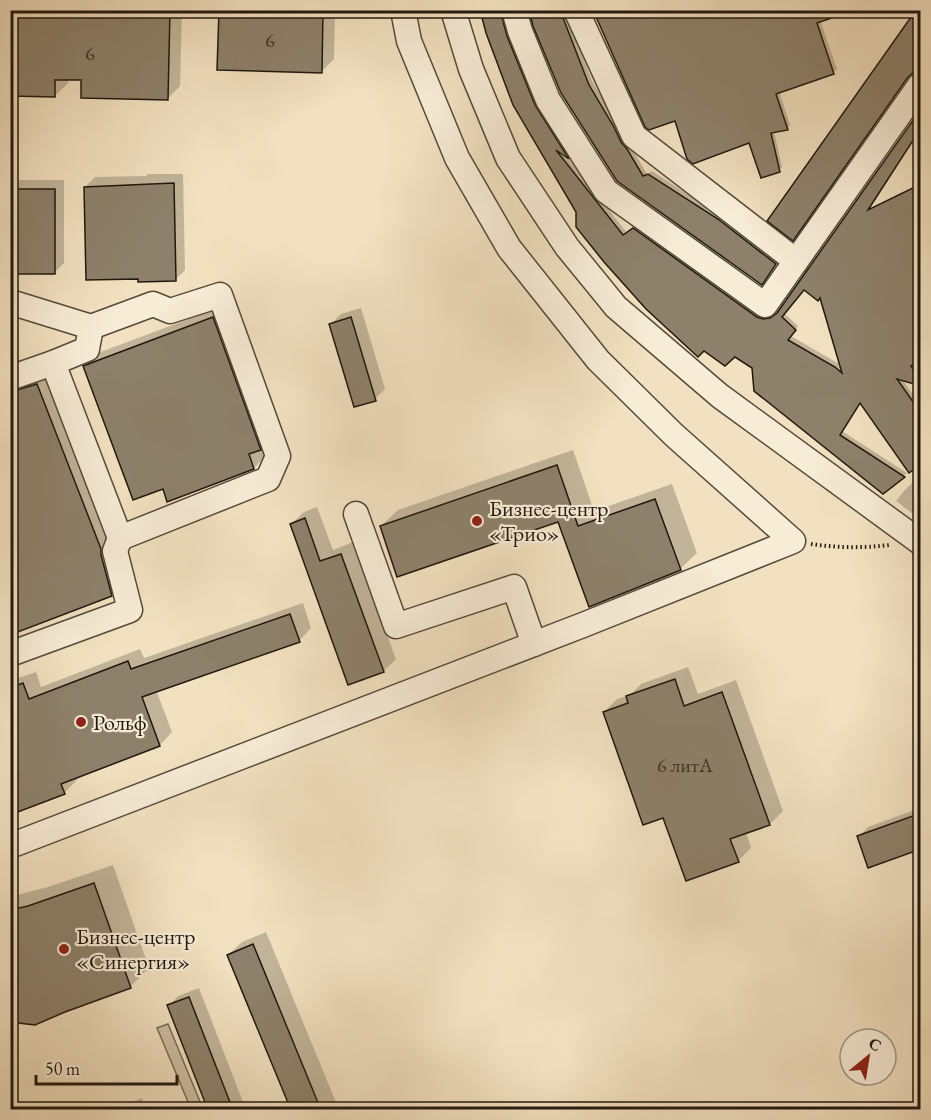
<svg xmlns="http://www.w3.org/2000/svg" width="931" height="1120" font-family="'EB Garamond',serif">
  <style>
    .green { fill: #cebfa2; stroke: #776c58; stroke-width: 1.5 }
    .shadow { fill: #0003; fill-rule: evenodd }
    .building { fill: #8d816b; stroke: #20180e; stroke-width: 1.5; fill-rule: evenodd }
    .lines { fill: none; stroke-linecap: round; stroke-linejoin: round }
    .minor-casing { stroke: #544a3a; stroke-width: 27 }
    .path { stroke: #20180e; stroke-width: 4; stroke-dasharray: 1.5 3; stroke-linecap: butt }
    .minor { stroke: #f7ecd6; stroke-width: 24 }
    .poi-dot { fill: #8f2418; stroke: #f7ecd6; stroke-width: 2 }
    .labels { text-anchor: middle; stroke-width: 4.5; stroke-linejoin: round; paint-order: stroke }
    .number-label { font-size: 20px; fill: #3b3225 }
    .poi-label { font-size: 22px; fill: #20180e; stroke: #f7ecd6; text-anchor: start }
  </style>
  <rect width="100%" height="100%" fill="#f2e1c0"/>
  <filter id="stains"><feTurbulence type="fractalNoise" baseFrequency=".00333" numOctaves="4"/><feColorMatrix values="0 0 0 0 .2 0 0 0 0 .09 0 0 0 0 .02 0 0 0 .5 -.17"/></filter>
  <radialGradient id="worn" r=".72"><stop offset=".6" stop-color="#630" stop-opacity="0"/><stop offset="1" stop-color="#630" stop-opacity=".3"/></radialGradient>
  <path class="green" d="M168,1024L203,1109H191L157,1028Z"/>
  <g class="shadow">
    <path d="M10,10H182L180,86L167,99L82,79H68V83L55,96Z"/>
    <path d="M220,10H335L334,59L321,72Z"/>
    <path d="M482,10H503L571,155L568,158L627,233L637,226L767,316L775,315L868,210L920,184V359L914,362L920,373V384L902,379L920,405V462L861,401L842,431L907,473L883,492L753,368L578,212ZM804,288L821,296L841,365L791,336L798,326L784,313Z"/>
    <path d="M531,10H565L592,81L647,174L652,171L721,216L779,260L765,280L618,180Z"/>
    <path d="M594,10H850L820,20L837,69L834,72L779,91L790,125L787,129L774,131L782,167L779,170L750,141L675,119Z"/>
    <path d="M148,174H183L185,270L175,280L85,187L95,177L146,176Z"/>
    <path d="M20,180H64V263L54,273L10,189Z"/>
    <path d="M226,305L267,455L254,468L164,487L85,366L98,353Z"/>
    <path d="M361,308L385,389L375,399L331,324L341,314Z"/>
    <path d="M59,363L123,532L133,573L111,595L10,634V379Z"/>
    <path d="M573,450L594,511L672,484L697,553L680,569L559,520L381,526L398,510Z"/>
    <path d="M916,479L920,482V519L896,501L903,492Z"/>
    <path d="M317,507L333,550L353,542L396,659L384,671L291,524L304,512Z"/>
    <path d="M303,603L311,628L299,641L156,690L172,732L160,745L76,777L77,780L64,793L10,813V681L36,672L41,687L140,649L144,658Z"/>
    <path d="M688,667L698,694L736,680L783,811L770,824L746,832L751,848L738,861L664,817L604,712L617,699L630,695L641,684Z"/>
    <path d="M920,808V848L858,837L868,827Z"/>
    <path d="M113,865L149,968L130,987L10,1021V901L17,895L48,887Z"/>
    <path d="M266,932L339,1110H292L228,955L242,942Z"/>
    <path d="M199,988L246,1110H209L169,1006L178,996Z"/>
    <path d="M142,1098L146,1110H110Z"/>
  </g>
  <g class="building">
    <path d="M10,10H170L168,100L81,98V80H55V97L10,96Z"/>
    <path d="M219,10H323L322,73L217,70Z"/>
    <path d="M480,10H500L507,36L535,105L569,159L556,150L623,235L633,228L757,317L763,319L770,318L777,313L921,109V128L868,210L921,184V360L911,366L921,382V386L897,379L921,413V464L909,473L860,403L840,435L905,477L883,494L754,391L752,368L735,357L725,366L704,351L698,357L646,309L604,262L576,227V212L513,105L486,33ZM804,290L818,301L820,298L842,373L835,367L788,340L796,330L782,317Z"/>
    <path d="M529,10H560L589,85L614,127L621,142L627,149L643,176L648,174L718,219L776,264L762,285L617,181L561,93L533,26Z"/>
    <path d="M593,10H845L846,13L817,23L834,74L776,94L788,130L771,133L780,172L761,178L749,143L693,164L687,159L675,121L649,130L645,127Z"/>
    <path d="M916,10H921V71L914,72L908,77L793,241L767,221Z"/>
    <path d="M174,183L176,281L138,282V279L86,280L84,187Z"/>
    <rect x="10" y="189" width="45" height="85"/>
    <path d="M213,317L261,450L249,454L254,469L167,502L163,489L133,500L83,366Z"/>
    <path d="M351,317L376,401L354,407L329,324Z"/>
    <path d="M37,384L101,549V555L112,596L10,635V392Z"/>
    <path d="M557,465L578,526L655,499L681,570L589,607L558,522L397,577L380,526Z"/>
    <path d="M305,518L320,561L341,554L384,672L348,685L290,524Z"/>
    <path d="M290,614L300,642L142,697L160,746L61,784L65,794L10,815V688L23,683L29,699L128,661L131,669Z"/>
    <path d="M675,679L684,706L722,692L770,825L730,839L739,862L686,881L663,818L643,825L603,712L628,703L626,696Z"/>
    <path d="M921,813V849L868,868L857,836Z"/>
    <path d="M94,883L131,988L65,1012L35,1025L10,1022V910L28,906Z"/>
    <path d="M253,944L321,1110H291L227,955Z"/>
    <path d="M189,997L233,1110H208L167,1005Z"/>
  </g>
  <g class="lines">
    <defs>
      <g id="minor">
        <path d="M453,10L471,69L508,158L567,247L616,307L720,396L920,542"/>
        <path d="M514,10L520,31L548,100L606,191L765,305L920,85"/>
        <path d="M576,10L634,136L796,261"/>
        <path d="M10,302L91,327L153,304L170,311L220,295L278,456L268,479L120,538L53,363"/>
        <path d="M10,378L53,363L87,349L91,327"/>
        <path d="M356,514L396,626L514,587L534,644"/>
        <path d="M10,654L130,610L115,551L120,538"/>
        <path d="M10,846L583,625L793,541L674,435L598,360L509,248L457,158L409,41L403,10"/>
      </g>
    </defs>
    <use href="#minor" class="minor-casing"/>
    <path class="path" d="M811,544C838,548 863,548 890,545"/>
    <use href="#minor" class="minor"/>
  </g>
  <g class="poi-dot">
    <circle cx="477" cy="521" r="6"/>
    <circle cx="81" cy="722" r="6"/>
    <circle cx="64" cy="949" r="6"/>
  </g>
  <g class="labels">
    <g class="number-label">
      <text x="270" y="47">6</text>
      <text x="90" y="60">6</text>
      <text x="685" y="772">6 литА</text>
    </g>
    <g class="poi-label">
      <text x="489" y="516">Бизнес-центр<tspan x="489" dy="25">«Трио»</tspan></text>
      <text x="93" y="730">Рольф</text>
      <text x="76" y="944">Бизнес-центр<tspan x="76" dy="25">«Синергия»</tspan></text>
    </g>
  </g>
  <rect width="931" height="1120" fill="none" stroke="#f2e1c0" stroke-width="36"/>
  <rect x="12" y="12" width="907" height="1096" fill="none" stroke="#20180e" stroke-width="3"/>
  <rect x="18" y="18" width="895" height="1084" fill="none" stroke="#20180e" stroke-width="1.5"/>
  <g transform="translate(868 1057) rotate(30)"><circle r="28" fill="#f7ecd6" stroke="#a19786" stroke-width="1.5"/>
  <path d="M0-4.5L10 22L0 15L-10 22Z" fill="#8f2418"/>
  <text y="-9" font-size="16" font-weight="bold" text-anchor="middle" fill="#20180e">С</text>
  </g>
  <path d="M36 1075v9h141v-9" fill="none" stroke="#20180e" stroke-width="3"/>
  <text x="45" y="1075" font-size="18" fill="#20180e" stroke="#f7ecd6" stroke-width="4.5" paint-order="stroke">50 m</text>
  <rect width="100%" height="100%" filter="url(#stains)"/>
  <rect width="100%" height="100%" fill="url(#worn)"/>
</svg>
